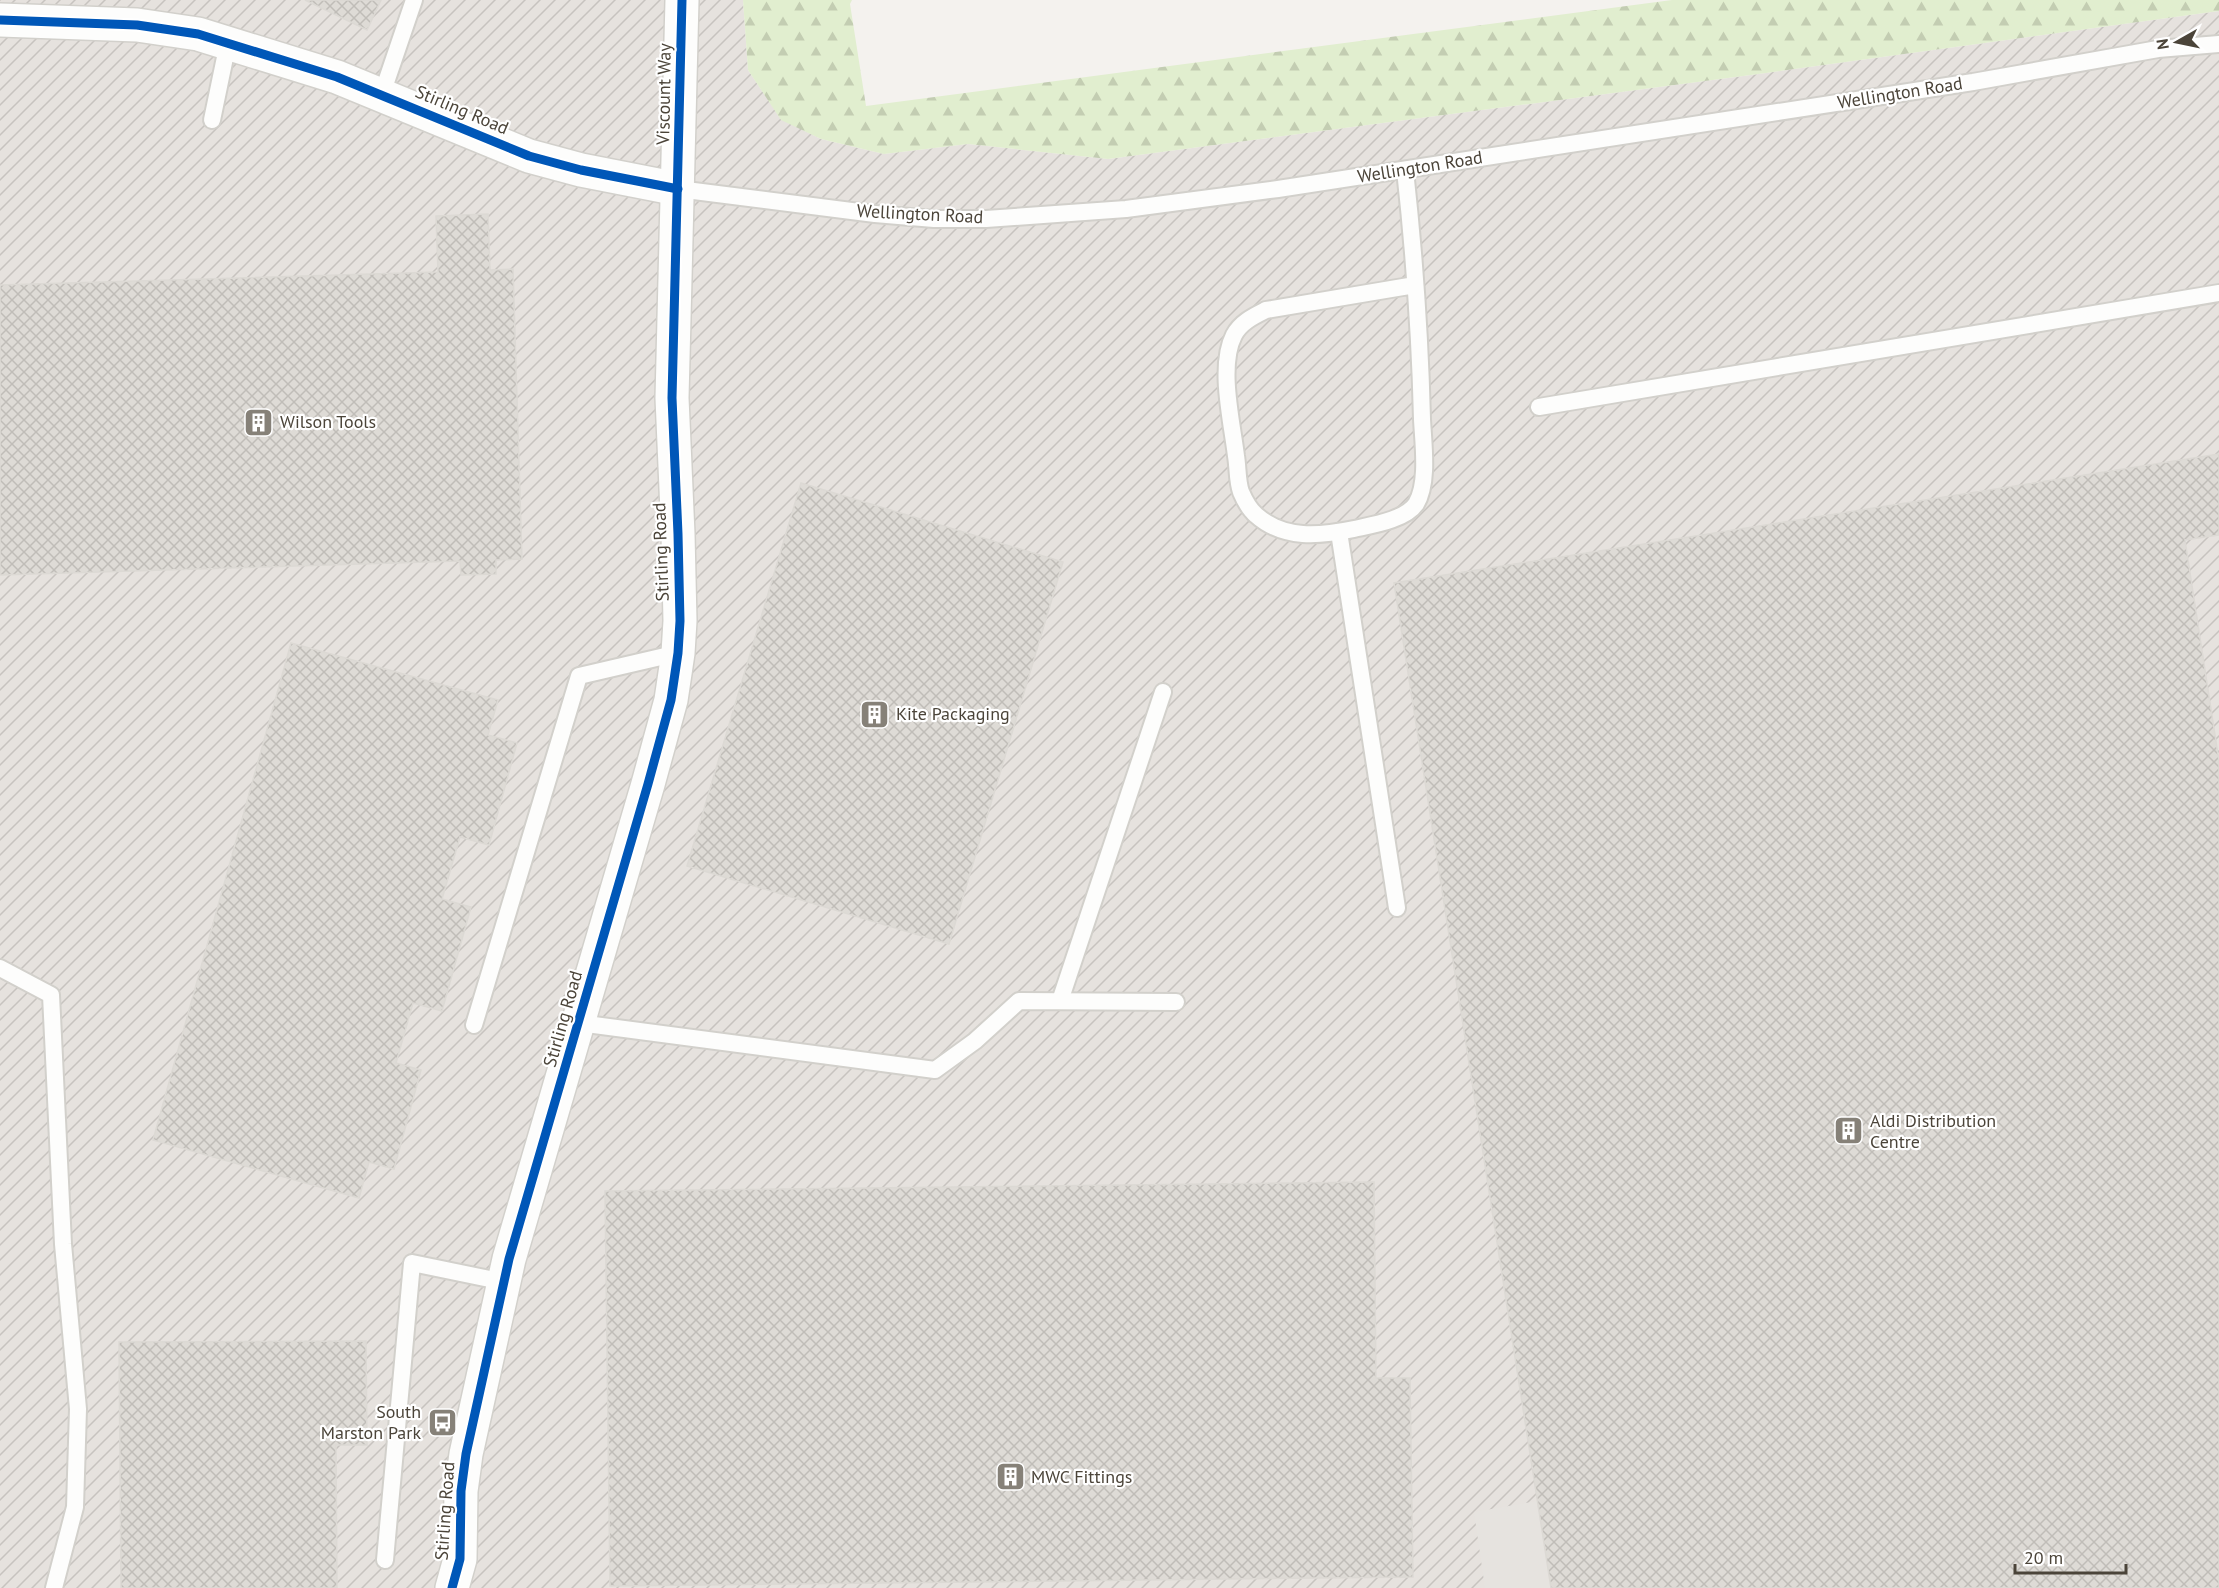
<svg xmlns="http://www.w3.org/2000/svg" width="2219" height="1588" font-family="'PT Sans',sans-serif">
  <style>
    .industrial { fill: url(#industrial-furrows) }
    .forest { fill: url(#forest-firs) }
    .parking { fill: #e6e3df }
    .building { fill: url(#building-cross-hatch); stroke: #dcd9d4; stroke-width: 1.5 }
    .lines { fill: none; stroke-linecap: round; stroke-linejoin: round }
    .lane-casing { stroke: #d2d0cb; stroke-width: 20 }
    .street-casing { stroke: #d2d0cb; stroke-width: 36 }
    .lane { stroke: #fdfdfc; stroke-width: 16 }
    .street { stroke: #fdfdfc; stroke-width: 33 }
    .cycleway-casing { stroke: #fff; stroke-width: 13 }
    .cycleway { stroke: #0057b8; stroke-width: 9 }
    .labels { text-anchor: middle; stroke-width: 4.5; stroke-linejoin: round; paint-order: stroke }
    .street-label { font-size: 18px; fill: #4b4439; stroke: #fff }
    .poi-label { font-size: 18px; fill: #4b4439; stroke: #fff; text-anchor: start }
  </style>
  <defs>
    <pattern id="industrial-furrows" width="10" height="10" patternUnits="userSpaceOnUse" patternTransform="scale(1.5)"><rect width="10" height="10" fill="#e6e2de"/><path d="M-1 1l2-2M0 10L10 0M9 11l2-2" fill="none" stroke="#c7c3bf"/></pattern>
    <pattern id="forest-firs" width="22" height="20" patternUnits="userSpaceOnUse" patternTransform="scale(1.5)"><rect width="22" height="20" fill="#e1eecf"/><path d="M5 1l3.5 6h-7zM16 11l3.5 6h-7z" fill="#c3cdb2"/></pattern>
    <pattern id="building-cross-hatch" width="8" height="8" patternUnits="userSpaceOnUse" patternTransform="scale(1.5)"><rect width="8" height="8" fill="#dedbd6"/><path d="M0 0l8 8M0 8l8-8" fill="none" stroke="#c0bdb8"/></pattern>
  </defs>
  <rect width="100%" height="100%" fill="#f4f2ee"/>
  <path class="industrial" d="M0,0H743L748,70L781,119L821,139L884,154L968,144L1108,159L1766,73L2219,11V1588H0Z"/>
  <path class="forest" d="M743,0H852L850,4L866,106L1672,0H2219V11L1766,73L1108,159L968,144L884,154L821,139L781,120L748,70Z"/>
  <path class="parking" d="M1537,1501L1551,1588H1485L1474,1512Z"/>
  <g class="building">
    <path d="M305,0H381L367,30Z"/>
    <path d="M488,214L490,270L513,269L522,559L496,560V574L461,575L460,561L0,575V285L438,272L436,216Z"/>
    <path d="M2219,454V535L2185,540L2219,761V1588H1551L1394,583Z"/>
    <path d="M801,483L1063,562L949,944L687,866Z"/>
    <path d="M291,643L498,700L488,735L517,743L489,845L460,837L442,899L471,907L442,1011L413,1003L396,1063L421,1070L394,1169L369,1162L359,1198L153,1140Z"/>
    <path d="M1374,1182L1376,1378H1410L1413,1577L610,1586L605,1191Z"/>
    <path d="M366,1341L367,1445H336L337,1588H121L119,1342Z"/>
  </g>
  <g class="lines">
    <defs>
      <g id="lane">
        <path d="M382,94L414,0"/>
        <path d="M212,120L228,43"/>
        <path d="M1405,170C1414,252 1420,335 1422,419C1423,442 1429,483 1416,504C1405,520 1372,525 1354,529C1320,536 1284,540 1256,515C1250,510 1244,499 1241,492C1237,481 1238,467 1236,456C1232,422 1218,366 1234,335C1241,322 1254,316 1266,310L1415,285"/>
        <path d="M678,189L875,214L934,219H986L1126,209L1278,189L1973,82L2158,49L2219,44"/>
        <path d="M1539,407L2219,293"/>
        <path d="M1339,532L1397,908"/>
        <path d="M0,968L51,995L63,1244L78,1409L75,1507L54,1588"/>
        <path d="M1060,1001L1163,692"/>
        <path d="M579,1023L935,1070L975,1041L1019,1001L1176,1002"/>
        <path d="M474,1025L579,676L678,653"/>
        <path d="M385,1560L412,1263L504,1282"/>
      </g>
      <g id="street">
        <path d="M0,20L137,25L198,34L337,77L529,156L581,170L678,189"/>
        <path d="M452,1588L460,1559L461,1491L466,1454L509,1259L648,784L671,700L678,653L680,621L678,534L672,398L682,0"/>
      </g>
    </defs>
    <use href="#lane" class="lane-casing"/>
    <use href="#street" class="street-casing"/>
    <use href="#lane" class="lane"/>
    <use href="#street" class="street"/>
    <defs>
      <g id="cycleway">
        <path d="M0,20L137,25L198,34L337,77L529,156L581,170L678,189"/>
        <path d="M452,1588L460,1559L461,1491L466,1454L509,1259L648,784L671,700L678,653L680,621L678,534L672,398L682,0"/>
      </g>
    </defs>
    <use href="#cycleway" class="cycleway-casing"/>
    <use href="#cycleway" class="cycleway"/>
  </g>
  <defs>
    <symbol id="building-square" viewBox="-11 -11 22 22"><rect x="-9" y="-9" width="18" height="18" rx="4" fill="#868178" stroke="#fff"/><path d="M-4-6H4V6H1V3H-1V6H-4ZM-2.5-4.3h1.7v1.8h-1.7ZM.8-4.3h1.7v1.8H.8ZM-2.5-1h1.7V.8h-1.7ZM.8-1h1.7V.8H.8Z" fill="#fff"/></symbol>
    <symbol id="bus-square" viewBox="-11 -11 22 22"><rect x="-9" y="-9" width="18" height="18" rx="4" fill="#868178" stroke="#fff"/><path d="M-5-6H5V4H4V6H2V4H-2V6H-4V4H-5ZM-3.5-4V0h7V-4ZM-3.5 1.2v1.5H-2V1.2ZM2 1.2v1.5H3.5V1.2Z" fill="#fff"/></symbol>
  </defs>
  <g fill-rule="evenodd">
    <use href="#building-square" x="242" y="406" width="33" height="33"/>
    <use href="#building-square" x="858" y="698" width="33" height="33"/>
    <use href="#building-square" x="1832" y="1114" width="33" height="33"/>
    <use href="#bus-square" x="426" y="1406" width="33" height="33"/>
    <use href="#building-square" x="994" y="1460" width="33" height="33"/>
  </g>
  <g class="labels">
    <g class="street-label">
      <text transform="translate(1900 93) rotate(-9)" y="6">Wellington Road</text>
      <text transform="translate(664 94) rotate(-89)" y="6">Viscount Way</text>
      <text transform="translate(462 110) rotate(23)" y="6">Stirling Road</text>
      <text transform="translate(1420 167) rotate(-9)" y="6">Wellington Road</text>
      <text transform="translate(920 214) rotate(3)" y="6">Wellington Road</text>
      <text transform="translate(661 552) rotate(-92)" y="6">Stirling Road</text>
      <text transform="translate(563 1019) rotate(-74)" y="6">Stirling Road</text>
      <text transform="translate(445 1511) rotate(-86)" y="6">Stirling Road</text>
    </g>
    <g class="poi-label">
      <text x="280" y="428">Wilson Tools</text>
      <text x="896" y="720">Kite Packaging</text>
      <text x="1870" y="1127">Aldi Distribution<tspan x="1870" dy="21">Centre</tspan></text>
      <text x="421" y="1418" text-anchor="end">South<tspan x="421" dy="21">Marston Park</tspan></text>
      <text x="1031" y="1483">MWC Fittings</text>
    </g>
  </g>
  <g transform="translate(2177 42) rotate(261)" stroke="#ffffff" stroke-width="4.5" paint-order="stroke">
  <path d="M0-4.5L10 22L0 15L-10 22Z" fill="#4b4439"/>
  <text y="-9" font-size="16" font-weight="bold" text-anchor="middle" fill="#4b4439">N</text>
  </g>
  <path d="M2015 1564v9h111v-9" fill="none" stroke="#4b4439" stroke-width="3"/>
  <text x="2024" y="1564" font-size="18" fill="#4b4439" stroke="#ffffff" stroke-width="4.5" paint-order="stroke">20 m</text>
</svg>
